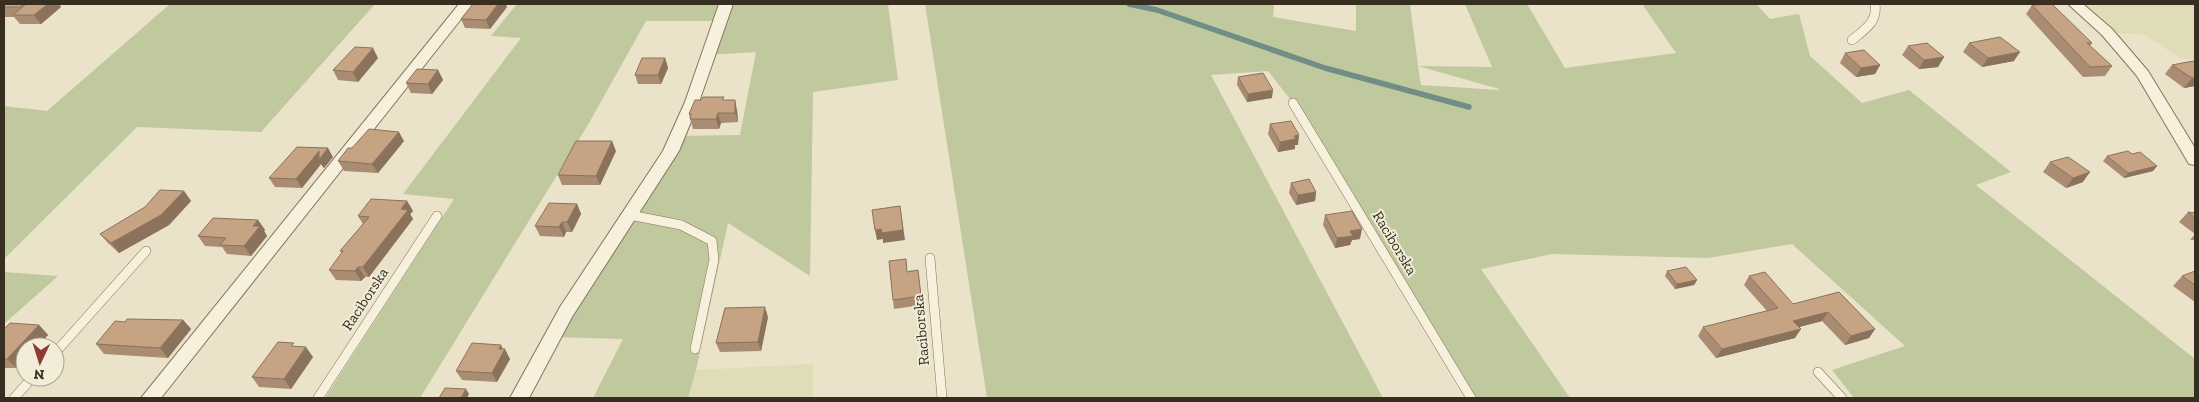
<svg xmlns="http://www.w3.org/2000/svg" width="2199" height="402" font-family="'Zilla Slab',serif">
  <style>
    .farmland { fill: #dfdcb7 }
    .green { fill: #c0c89e; fill-rule: evenodd }
    .lines { fill: none; stroke-linecap: round; stroke-linejoin: round }
    .stream { stroke: #718d88; stroke-width: 5.5 }
    .service-casing { stroke: #85765f; stroke-width: 10 }
    .minor-casing { stroke: #85765f; stroke-width: 2 }
    .service { stroke: #f6f0dc; stroke-width: 9 }
    .minor { fill: #f6f0dc; fill-rule: evenodd }
    .wall { fill: #a98c71 }
    .shaded-wall { fill: #8a725c }
    .building { fill: #c5a383; stroke: #8a725c }
    .labels { text-anchor: middle; stroke-width: 4; stroke-linejoin: round; paint-order: stroke }
    .street-label { font-size: 15px; fill: #372d21; stroke: #f2edd8 }
  </style>
  <rect width="100%" height="100%" fill="#eae3c9"/>
  <g class="farmland">
    <path d="M2074,4H2195V60L2180,58L2145,35L2107,32Z"/>
    <path d="M813,364V398H688L696,370Z"/>
  </g>
  <g class="green">
    <path d="M170,4H375L261,132L137,127L4,259V106L47,111Z"/>
    <path d="M517,4H888L898,80L813,92L810,276L728,223L696,370L688,398H593L623,339L552,337L677,136L740,135L756,52L709,55L720,21H646L589,123L420,398H325L454,199L403,194L521,38L491,36Z"/>
    <path d="M925,4H1274L1273,17L1356,31V4H1410L1418,66L1492,67L1465,4H1527L1565,68L1676,53L1642,4H1756L1770,19L1799,14L1810,56L1862,103L1909,90L2011,172L1976,185L2195,359V398H1854L1832,370L1905,346L1792,244L1708,258L1552,254L1481,269L1570,398H1471L1293,103L1268,71L1211,75L1383,398H987ZM1418,66L1499,89V90L1421,85Z"/>
    <path d="M4,272L58,276L4,324Z"/>
  </g>
  <g class="lines">
    <path class="stream" d="M1129,4L1157,10L1325,68L1469,107"/>
    <defs>
      <g id="service">
        <path d="M1852,40C1864,30 1878,22 1875,4"/>
        <path d="M1293,103L1471,398"/>
        <path d="M630,215L681,225L712,241L714,260L695,349"/>
        <path d="M930,258L942,398"/>
        <path d="M55,353L146,251"/>
        <path d="M1818,372L1842,398"/>
        <path d="M14,398L33,377"/>
        <path d="M318,398L437,216"/>
      </g>
      <g id="minor">
        <path d="M459,4H473L161,398H141Z"/>
        <path d="M719,4H733L699,102L679,151L572,317L529,398H510L560,307L663,151L685,102Z"/>
        <path d="M2068,4H2083L2112,29L2148,71L2195,148V165L2189,164L2137,76L2102,35Z"/>
      </g>
    </defs>
    <use href="#service" class="service-casing"/>
    <use href="#minor" class="minor-casing"/>
    <use href="#service" class="service"/>
    <use href="#minor" class="minor"/>
  </g>
  <g class="wall">
    <path d="M4,4H59L61,7L41,24H20L14,17H4Z"/>
    <path d="M2032,5L2092,43L2090,46L2112,66L2105,76L2083,77L2026,14Z"/>
    <path d="M507,7L490,29L465,28L461,19Z"/>
    <path d="M1969,43L2014,61L1982,67L1963,52Z"/>
    <path d="M1908,46L1944,57L1938,67L1919,69L1902,55Z"/>
    <path d="M1845,53L1880,65L1875,74L1856,77L1840,63Z"/>
    <path d="M378,58L358,82L338,80L333,70Z"/>
    <path d="M665,58L668,68L661,84H638L635,75Z"/>
    <path d="M2195,63V86L2184,88L2165,74L2172,65Z"/>
    <path d="M438,70L443,80L432,94L411,93L406,83Z"/>
    <path d="M1238,77L1272,98L1247,102L1237,85Z"/>
    <path d="M725,100L737,110L738,122L721,123L719,129H693L690,119V118L689,114Z"/>
    <path d="M1270,124L1298,145H1295V149L1278,152L1268,134Z"/>
    <path d="M404,141L378,173L344,171L338,161L352,148Z"/>
    <path d="M616,151L600,185H562L558,175Z"/>
    <path d="M2132,154L2157,166L2153,171L2124,178L2103,161L2107,156Z"/>
    <path d="M333,157L324,168L321,164L302,188L275,187L269,178Z"/>
    <path d="M2050,162L2083,182L2066,188L2043,172Z"/>
    <path d="M1291,183L1316,192L1315,201L1296,205L1289,193Z"/>
    <path d="M184,191L191,201L169,225L119,253L108,243L100,234Z"/>
    <path d="M407,201L413,211L410,214L413,219L369,277H365L361,281L336,280L329,270L342,253L340,251L363,224L358,216Z"/>
    <path d="M577,204L581,214L572,232H566L564,237L540,236L535,226Z"/>
    <path d="M2188,212L2195,213V240H2190L2195,234L2179,222Z"/>
    <path d="M1325,215L1360,239L1352,240L1350,245L1335,248L1323,225Z"/>
    <path d="M258,220L265,230L264,231L267,236L251,256L227,254L222,247L205,246L198,236Z"/>
    <path d="M918,270L922,305L894,309L893,300L908,271Z"/>
    <path d="M1667,271L1697,280L1694,285L1675,289L1665,276Z"/>
    <path d="M2195,271V302L2173,286L2182,276Z"/>
    <path d="M1749,276L1793,304L1839,292L1875,329L1869,338L1845,345L1822,321L1799,327L1795,338L1716,358L1698,336L1703,327L1767,311L1744,285Z"/>
    <path d="M768,317L761,351L720,352L716,343Z"/>
    <path d="M183,320L191,329L168,358L104,354L96,344L125,322Z"/>
    <path d="M39,325L48,335L17,368H4V329Z"/>
    <path d="M297,347L313,357L291,389L259,387L252,377Z"/>
    <path d="M503,349L510,359L497,382L462,380L456,371Z"/>
  </g>
  <g class="shaded-wall">
    <path d="M48,4H59L61,7L41,24L34,15Z"/>
    <path d="M498,4H506L507,7L490,29L486,20Z"/>
    <path d="M373,48L378,58L358,82L353,72Z"/>
    <path d="M2020,52L2014,61L1982,67L1988,58Z"/>
    <path d="M1944,57L1938,67L1919,69L1924,60Z"/>
    <path d="M665,58L668,68L661,84L658,75Z"/>
    <path d="M1880,65L1875,74L1856,77L1861,68Z"/>
    <path d="M438,70L443,80L432,94L428,84Z"/>
    <path d="M2192,78H2195V86L2184,88Z"/>
    <path d="M1273,90L1272,98L1247,102L1248,94Z"/>
    <path d="M735,100L737,110L738,122L735,113Z"/>
    <path d="M718,113L721,123L719,129L716,119Z"/>
    <path d="M399,132L404,141L378,173L372,164Z"/>
    <path d="M1299,135L1298,145H1295V149L1278,152L1280,142L1294,136Z"/>
    <path d="M612,141L616,151L600,185L596,176Z"/>
    <path d="M328,148L333,157L324,168L321,164L302,188L296,179L319,151Z"/>
    <path d="M2157,166L2153,171L2124,178L2128,173Z"/>
    <path d="M2090,172L2083,182L2066,188L2073,178Z"/>
    <path d="M184,191L191,201L169,225L119,253L111,243Z"/>
    <path d="M1316,192L1315,201L1296,205L1298,195Z"/>
    <path d="M407,201L413,211L410,214L413,219L369,277L363,267Z"/>
    <path d="M577,204L581,214L572,232L567,222Z"/>
    <path d="M900,206L905,240L883,243V239L877,240L875,230L881,229Z"/>
    <path d="M258,220L265,230L264,231L267,236L251,256L244,246L253,226Z"/>
    <path d="M562,222L566,232L564,237L559,227Z"/>
    <path d="M1362,229L1360,239L1352,240L1350,245L1335,248L1337,238L1350,231Z"/>
    <path d="M358,267L365,277L361,281L355,271Z"/>
    <path d="M1697,280L1694,285L1675,289L1677,284Z"/>
    <path d="M765,307L768,317L761,351L758,342Z"/>
    <path d="M1828,312L1822,321L1788,330L1793,321Z"/>
    <path d="M183,320L191,329L168,358L160,348Z"/>
    <path d="M39,325L48,335L37,347H25V360L17,368L7,359Z"/>
    <path d="M1801,329L1795,338L1716,358L1722,349Z"/>
    <path d="M1875,329L1869,338L1845,345L1851,336Z"/>
    <path d="M501,345L504,351L505,349L510,359L497,382L492,373L499,349Z"/>
    <path d="M306,347L313,357L291,389L284,379Z"/>
    <path d="M466,389L469,394L467,398H461Z"/>
  </g>
  <g class="building">
    <path d="M4,4H25L20,7H4Z"/>
    <path d="M26,4H48L34,15H13Z"/>
    <path d="M473,4H498L486,20L461,19Z"/>
    <path d="M2052,4L2092,43H2087L2112,66L2090,67L2032,5Z"/>
    <path d="M2000,37L2020,52L1988,58L1969,43Z"/>
    <path d="M1927,43L1944,57L1924,60L1908,46Z"/>
    <path d="M355,47L373,48L353,72L333,70Z"/>
    <path d="M1864,50L1880,65L1861,68L1845,53Z"/>
    <path d="M642,58H665L658,75H635Z"/>
    <path d="M2193,61L2195,63V78H2192L2172,65Z"/>
    <path d="M417,69L438,70L428,84L406,83Z"/>
    <path d="M1263,73L1273,90L1248,94L1238,77Z"/>
    <path d="M703,97H724L722,100H735V113H718L716,119H690L691,114H689L695,100H701Z"/>
    <path d="M1291,121L1299,135L1294,136L1296,139L1280,142L1270,124Z"/>
    <path d="M369,129L399,132L372,164L338,161L348,148H352Z"/>
    <path d="M576,141H612L596,176L558,175Z"/>
    <path d="M297,147L328,148L319,160V151L296,179L269,178Z"/>
    <path d="M2128,151L2132,154L2140,152L2157,166L2128,173L2107,156Z"/>
    <path d="M2068,157L2090,172L2073,178L2050,162Z"/>
    <path d="M1309,179L1316,192L1298,195L1291,183Z"/>
    <path d="M160,190L184,191L161,215L111,243L100,234L145,207Z"/>
    <path d="M371,199L407,201L401,209L408,210L363,267H358L355,271L329,270L343,251H340L369,217L358,216Z"/>
    <path d="M549,203L577,204L567,222H562L559,227L535,226Z"/>
    <path d="M900,206L903,230L882,233L881,229L875,230L872,210Z"/>
    <path d="M1352,211L1362,229L1350,231L1353,236L1337,238L1325,215Z"/>
    <path d="M2188,212L2195,213V218Z"/>
    <path d="M213,218L258,220L253,226H260L244,246L220,245L226,238L198,236Z"/>
    <path d="M906,259L907,272L918,270L921,296L893,300L889,261Z"/>
    <path d="M1686,267L1697,280L1677,284L1667,271Z"/>
    <path d="M2195,271V285L2182,276Z"/>
    <path d="M1765,272L1793,304L1839,292L1875,329L1851,336L1828,312L1793,321L1801,329L1722,349L1703,327L1778,308L1749,276Z"/>
    <path d="M765,307L758,342L716,343L725,308Z"/>
    <path d="M127,319L183,320L160,348L96,344L115,321L125,322Z"/>
    <path d="M10,323L39,325L7,359H4V329Z"/>
    <path d="M278,342L294,343L291,346L306,347L284,379L252,377Z"/>
    <path d="M472,343L501,345L499,349H505L492,373L456,371Z"/>
    <path d="M445,388L466,389L461,398H439Z"/>
  </g>
  <g class="labels">
    <g class="street-label">
      <text transform="translate(1395 243) rotate(59)" y="5">Raciborska</text>
      <text transform="translate(365 299) rotate(-57)" y="5">Raciborska</text>
      <text transform="translate(921 330) rotate(-95)" y="5">Raciborska</text>
    </g>
  </g>
  <rect width="2199" height="402" fill="none" stroke="#372d21" stroke-width="10"/>
  <g transform="translate(40 362) rotate(184)"><circle r="24" fill="#f2edd8" stroke="#a7a08f"/>
  <path d="M0-4L9 19L0 12L-9 19Z" fill="#8e3b35"/>
  <text y="-8" font-size="14" font-weight="bold" text-anchor="middle" fill="#372d21">N</text>
  </g>
</svg>
